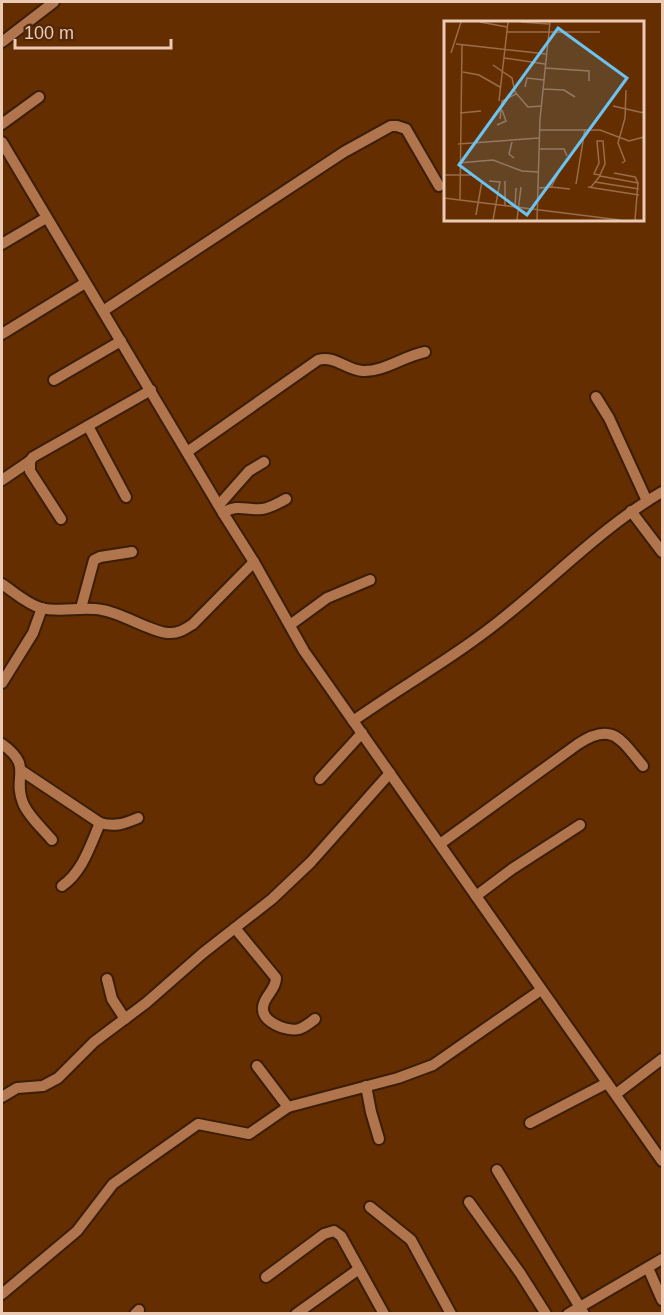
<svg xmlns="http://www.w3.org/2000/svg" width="664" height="1315" font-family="Helvetica,sans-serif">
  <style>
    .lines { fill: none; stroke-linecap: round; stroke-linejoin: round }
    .minor-casing { stroke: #3b1d08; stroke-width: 14 }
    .minor { stroke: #b1754e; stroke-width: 10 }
    .inset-road { fill: none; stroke: #9a6c49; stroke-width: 1.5 }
    .view { fill: #6ac3f1; fill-opacity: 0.15; stroke: #6ac3f1; stroke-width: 3 }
    .inset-edge { fill: none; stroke: #ebcab6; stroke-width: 3 }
  </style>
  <rect width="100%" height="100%" fill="#642e01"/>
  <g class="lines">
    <defs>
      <g id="minor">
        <path d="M2,42L54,2"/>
        <path d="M2,124L39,97"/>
        <path d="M2,142L223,513L254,562L304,651L662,1161"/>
        <path d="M2,244L46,218"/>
        <path d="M103,311L344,152L391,126H397L406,129L439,186"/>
        <path d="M2,334L85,283"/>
        <path d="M54,380L121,341"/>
        <path d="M596,397L609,418L647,501"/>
        <path d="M88,426L126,497"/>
        <path d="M187,452L318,360C335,355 346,370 363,371C384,372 404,356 425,352"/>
        <path d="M2,480L30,461"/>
        <path d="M219,505L249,471L264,462"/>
        <path d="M631,511L662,552"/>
        <path d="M223,513C239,503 246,511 262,509C271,508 278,503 286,499"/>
        <path d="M61,519L30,471V461L33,457L151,390"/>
        <path d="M2,584C14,592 27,604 41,608C61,613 82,606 102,610C122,613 151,632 168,633C178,634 185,629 193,624L254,562"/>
        <path d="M81,608L94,560L100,557L132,552"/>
        <path d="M290,625L327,598L370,580"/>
        <path d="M2,683L33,633L42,608"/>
        <path d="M353,721C404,685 460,654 508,614C559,573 605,525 662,492"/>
        <path d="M2,744C34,767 12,776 23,803C28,816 43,829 52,840"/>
        <path d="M22,771L100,823C90,846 83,871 62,886"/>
        <path d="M320,779L362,733"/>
        <path d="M100,823C115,827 124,824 138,818"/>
        <path d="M440,844L578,744C613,721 621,740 643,766"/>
        <path d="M476,896L512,869L580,825"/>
        <path d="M235,928L276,978C276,990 264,996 263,1007C261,1022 287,1032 299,1029C305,1027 310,1023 315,1019"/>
        <path d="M107,979L112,999L125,1019"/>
        <path d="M257,1066L288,1107"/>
        <path d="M366,1086L371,1112L379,1139"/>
        <path d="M616,1094L662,1059"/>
        <path d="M2,1097L17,1088L43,1086L58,1078L94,1042L146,1003L203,953L272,899L311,862L390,773"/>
        <path d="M530,1123L607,1083"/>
        <path d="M497,1170L584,1314"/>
        <path d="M469,1202L520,1273L546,1314"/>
        <path d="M370,1207L411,1240L451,1314"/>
        <path d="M648,1268L662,1300"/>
        <path d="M266,1277L324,1234L334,1231L341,1236L384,1314"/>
        <path d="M2,1294L77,1231L113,1184L198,1124L249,1134L288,1107L398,1078L433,1065L541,990"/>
        <path d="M135,1314L139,1310"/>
        <path d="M296,1314L359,1269"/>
        <path d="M568,1314L662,1259"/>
      </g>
    </defs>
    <use href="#minor" class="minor-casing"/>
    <use href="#minor" class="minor"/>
  </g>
  <g transform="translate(444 21)">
    <rect width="200" height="200" fill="#642e01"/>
    <path class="inset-road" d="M36,1L63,6M77,1L105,3M62,11H156M12,23L102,33M7,32L17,1M60,37L101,43M49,44L68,57L71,71L84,86L98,85M101,47L145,50V60M19,51L35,54L56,66M81,66L83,57L100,59M99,68L120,69L131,76M55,80L64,1M169,85L200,92M16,92L37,90M56,98L58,80L72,73M53,104L62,100L58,89M96,109H156L185,120L200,116M68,121L65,133L70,137M14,123L95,117M96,128H120L123,135M14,142L49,139L78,150L95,151M178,142L181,140L174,122L181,97L182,69M170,152L191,156L194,162L191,199M0,154H29M156,155L194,162M45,160L56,161L49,199M151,161L195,168M132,163L141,108M107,166L126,168M144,166L195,174M147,166L156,155V154L161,143L159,120H153L155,142L150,153L156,154M95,167L107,166L115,151M0,177L176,199M16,178L18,24M61,185V160M71,186L72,167M32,194L38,160M73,199L77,166M93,199L96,98L106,1"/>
    <path class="view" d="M114,7L183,57L83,194L15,144Z"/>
    <rect width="200" height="200" class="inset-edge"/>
  </g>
  <rect width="664" height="1315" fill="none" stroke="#ebcab6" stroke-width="6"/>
  <path d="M15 39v9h156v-9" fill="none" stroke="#ebcab6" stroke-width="3"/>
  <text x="24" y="39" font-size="18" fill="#ebcab6" stroke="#522809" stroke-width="4.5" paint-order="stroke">100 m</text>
</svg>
